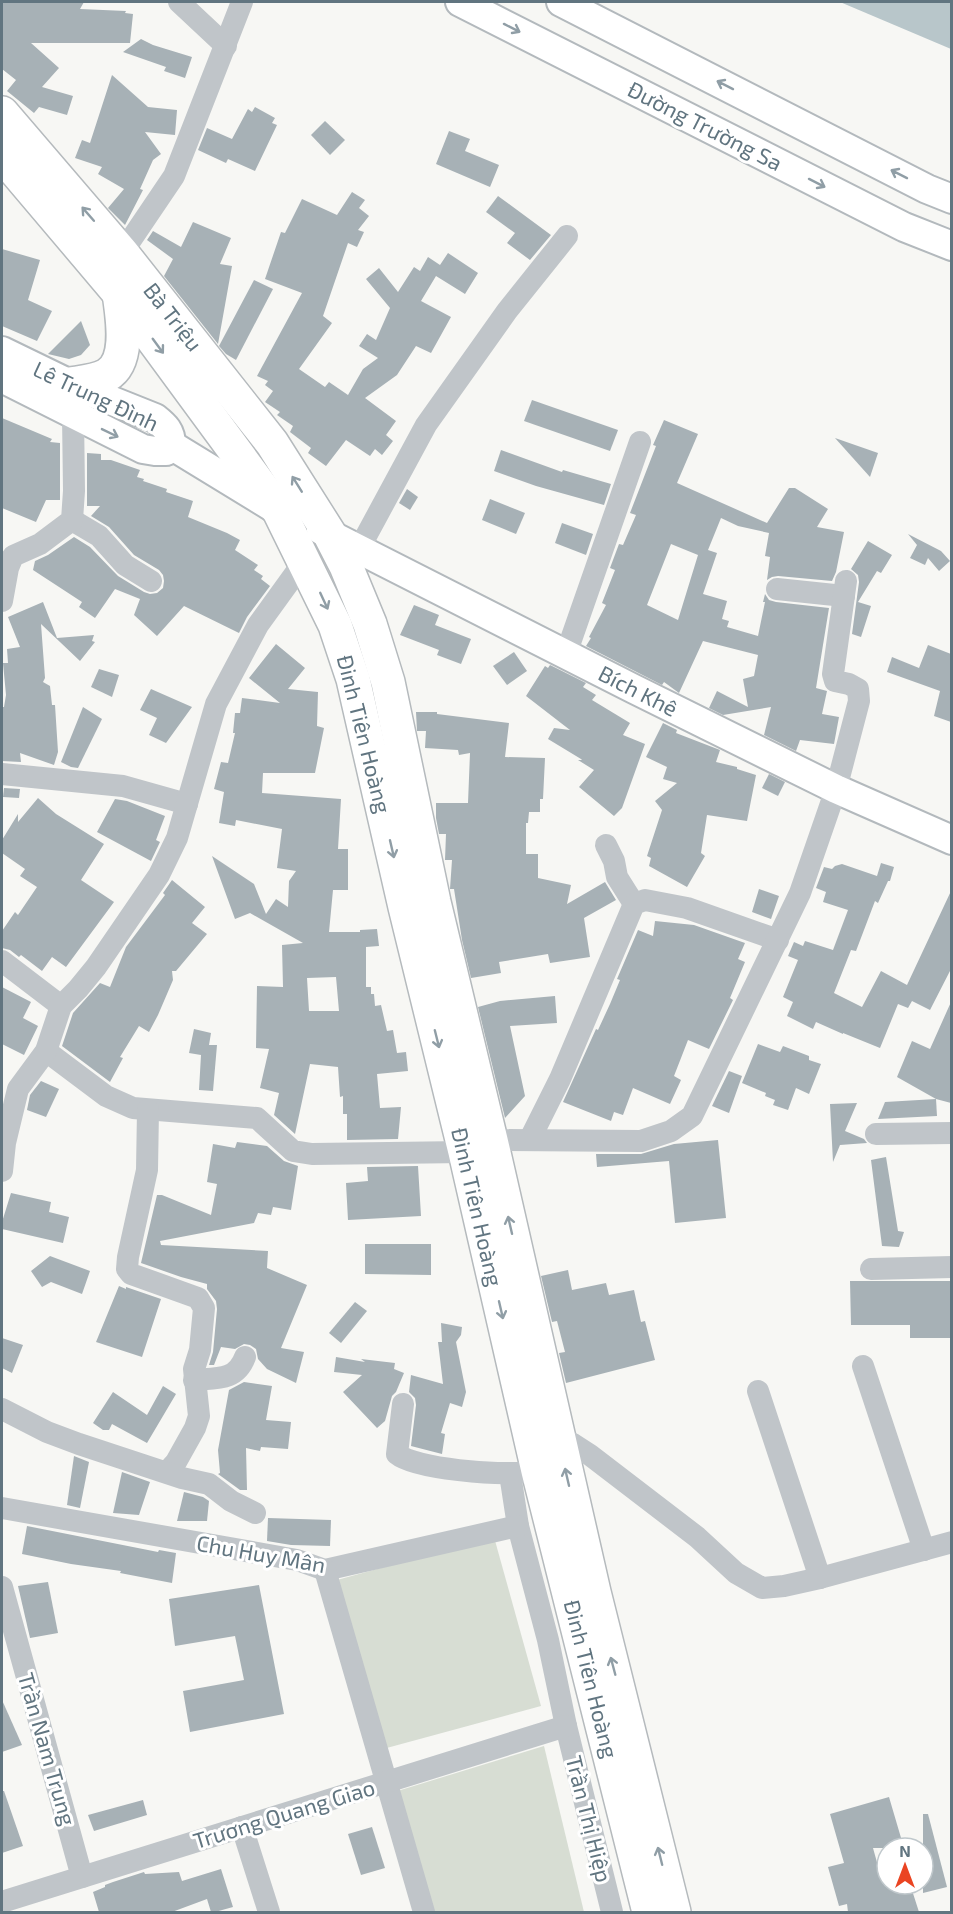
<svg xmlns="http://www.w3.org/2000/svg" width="953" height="1914" font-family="'Exo 2',sans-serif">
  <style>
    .green { fill: #d7ddd3 }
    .water { fill: #b8c6ca }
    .building { fill: #a7b1b6; fill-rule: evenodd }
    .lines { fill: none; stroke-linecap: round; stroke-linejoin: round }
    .major-casing { stroke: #b3b9bd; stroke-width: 32 }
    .highway-casing { stroke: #b5babd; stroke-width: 36 }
    .minor { stroke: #c0c5c9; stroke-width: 22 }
    .major { stroke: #fff; stroke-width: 28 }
    .highway { stroke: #fff; stroke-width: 33 }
    .oneway { stroke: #909ea6 }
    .labels { text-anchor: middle; stroke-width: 6; stroke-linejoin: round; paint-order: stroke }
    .street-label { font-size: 22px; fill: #617580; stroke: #fff }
  </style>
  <rect width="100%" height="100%" fill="#f7f7f4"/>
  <g class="green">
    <path d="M494,1537L541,1706L383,1749L337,1580Z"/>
    <path d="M544,1746L584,1912H427L391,1793Z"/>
  </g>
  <path class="water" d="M840,2H951V49Z"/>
  <g class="building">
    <path d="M2,2H84L80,9L126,11L125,13L133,14L130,43H31L59,68L42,87L73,96L67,115L39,107L34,113L7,91L16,80L2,69Z"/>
    <path d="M141,39L153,45L192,57L185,78L164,71L166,67L123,52Z"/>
    <path d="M112,75L148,107L177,110L175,135L145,132L161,154L153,160L140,189L143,190L125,225L108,208L124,189L98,174L102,167L75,158L82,140L90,143Z"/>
    <path d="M255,107L275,118L272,123L277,125L255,171L228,159L226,163L198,150L207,128L232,139L248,109L252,112Z"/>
    <path d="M325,121L345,140L330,155L311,135Z"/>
    <path d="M449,131L470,139L465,151L499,165L490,187L436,164Z"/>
    <path d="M352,192L365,200L359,208L369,216L358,230L364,232L357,247L348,243L323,316L332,323L299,369L325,387L329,382L348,395L363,369L378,358L359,346L367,334L376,340L390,308L366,279L379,268L398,292L414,267L420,271L428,257L440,265L448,253L478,273L465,294L436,276L421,301L451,317L431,353L416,346L397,375L365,398L396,421L386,435L393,441L382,455L375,449L370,456L346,440L326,466L308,453L311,448L290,432L293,426L277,415L280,412L265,402L273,391L265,385L268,381L257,376L302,293L265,279L281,232L285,233L302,199L337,215Z"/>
    <path d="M498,196L551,235L530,260L507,243L515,233L486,212Z"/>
    <path d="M193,222L231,238L220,264L232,266L218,344L164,276L173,259L147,240L153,231L181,247Z"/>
    <path d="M2,249L40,260L28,300L52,311L37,341L2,326Z"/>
    <path d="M254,280L273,289L236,360L226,354L219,346Z"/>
    <path d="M81,321L90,345L81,355L69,359L48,354Z"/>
    <path d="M532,400L618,430L610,451L524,421Z"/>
    <path d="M2,418L52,439L50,442L60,443V500H46L36,522L2,508Z"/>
    <path d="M664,420L698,434L677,483L767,523L789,488H795L828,509L817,527L844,532L836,572L832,581L778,576L772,577L767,580L770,557L765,556L769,533L738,526L721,518L708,550L717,553L703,594L727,601L722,619L729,621L727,627L758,636L765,602H763L765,594L769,600L776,602L829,608L816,688L827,691L822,714L839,717L834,744L800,740L796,751L764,735L771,707L723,715L709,708L717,691L748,707L743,679L754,676L758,655L703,641L679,693L664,682L662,685L586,646L591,638L589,637L606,605L602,603L615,570L610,568L619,544L623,545L636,515L630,513L656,446L653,445ZM671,544L698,555L678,620L647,605Z"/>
    <path d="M835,438L878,453L870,477Z"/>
    <path d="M87,447V453L101,454V460H111L140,470L137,477L144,479L143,481L167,489L166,492L193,501L188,517L227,533L240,540L235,550L258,565L254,570L263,576L261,579L270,586L247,617L239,633L184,606L157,636L134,615L140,599L115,589L95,618L79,607L82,602L33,570L35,561L48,555L74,537L90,547L118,576L144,592L150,594L157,593L163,588L164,581L163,575L159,570L134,555L109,527L91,516L100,506H87Z"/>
    <path d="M501,450L562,472L563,470L611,484L604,505L536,486L494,471Z"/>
    <path d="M407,489L418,497L410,510L399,503Z"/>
    <path d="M490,499L525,513L516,534L482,520Z"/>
    <path d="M562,523L593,534L586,555L555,543Z"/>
    <path d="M908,534L941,551L950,561L939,571L928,558L925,565L910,558L917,545Z"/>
    <path d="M868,541L892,555L881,573L877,571L858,602L871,606L861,637L852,634L859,582L858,575L851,569Z"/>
    <path d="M43,602L57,638L94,635L92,641L95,642L80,661L41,624L45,678L43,682L50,686L52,705H55L58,752L54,765L20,753L21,762L2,761V707H4L6,695L3,663H8L7,649L20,647L8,617Z"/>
    <path d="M414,605L439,615L435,625L471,639L461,664L437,655L439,650L400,635Z"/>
    <path d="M276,644L305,668L288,689L318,692L317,726L324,728L315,773H263L262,793L341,799L338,849H348V890H333L329,932H360V930L377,929L379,946L366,947V987H371V994H374L375,1006L381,1005L387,1031L393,1030L397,1053L406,1052L408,1071L377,1074L380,1108L401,1107L398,1139L347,1140V1114H343V1096L340,1097L338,1067L310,1064L295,1134L274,1115L279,1093L260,1088L269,1049L256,1048L257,986L283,987L282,945L303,943L250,913L235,919L212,856L254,884L266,914L276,899L288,907L289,881L296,871L277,868L282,829L236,820L235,826L219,823L224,792L214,789L221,762L228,763L235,733H233L235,713H240L242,698L280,703L249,678ZM336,977L339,1011H309L307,978Z"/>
    <path d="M928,645L951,654V722L934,716L940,691L887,672L892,657L919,668Z"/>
    <path d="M514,652L527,671L507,685L493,666Z"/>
    <path d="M550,665L586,683L583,687L596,695L592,700L630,723L623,735L645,744L622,808L614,816L579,787L594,770L578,760H582L581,759L548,739L554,728L570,730L526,696L545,666L548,668Z"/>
    <path d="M99,669L119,675L112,697L91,687Z"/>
    <path d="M151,689L192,707L166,743L149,735L157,718L140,710Z"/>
    <path d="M83,707L102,719L78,768L71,767L61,762Z"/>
    <path d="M416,712H437V714L509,723L505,757L545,758L543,799H540V812H529L528,823H526V854H538V878L571,885L567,904L605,882L616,900L584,918L590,957L550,963L548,954L499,962L501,973L471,978L462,940L454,889H450L452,860H445L446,834H439L436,818V803H468L470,753L459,755L458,750L425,748L426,731H417Z"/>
    <path d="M663,723L677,730L676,733L720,750L716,762L737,767V769L756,775L747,821L707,815L701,853L705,856L687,887L649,866L651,858L647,856L662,810L655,801L677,783L663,779L667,767L646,757Z"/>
    <path d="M769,774L785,782L778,796L762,788Z"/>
    <path d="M4,788L20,789L19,798L3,797Z"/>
    <path d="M38,798L56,814L104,844L81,880L114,902L66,967L52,957L42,971L21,955L19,957L10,950L2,948V931L15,912L18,915L37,887L20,876L25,869L2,853V840L18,814V822Z"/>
    <path d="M115,799L127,801L165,816L156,840L160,842L151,861L97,832Z"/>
    <path d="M881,863L894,867L890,881H888L878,903L875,901L856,951L851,950L834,993L862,1007L881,971L907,985L951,891V969L930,1010L912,1001L908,1008L898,1004L880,1048L843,1033V1034L816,1022L813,1029L787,1016L793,1002L783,997L798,960L788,956L794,942L803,946L805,941L833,950L848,910L823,902L826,892L816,888L824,867L832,869L835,866L842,864L877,876Z"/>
    <path d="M172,880L205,907L192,923L207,934L176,971H172L173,980L158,1015L149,1032L139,1026L120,1057L123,1058L110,1082L62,1046L73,1013L100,983L110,987L126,947L165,895L163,893Z"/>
    <path d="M759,889L779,896L771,919L752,912Z"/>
    <path d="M655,921L694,925L745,943L738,959L745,962L730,998L733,1000L709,1049L688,1040L674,1076L681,1080L670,1104L633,1088L623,1115L614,1112L611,1121L563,1102L596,1029L598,1030L610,1004L620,980L617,979L638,930L653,936Z"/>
    <path d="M2,987L31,1002L23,1018L38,1026L24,1055L2,1044Z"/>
    <path d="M555,996L557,1023L510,1026L525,1096L505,1118L478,1007L500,1001Z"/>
    <path d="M951,1002V1103L936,1099L897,1077L912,1041L930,1049Z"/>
    <path d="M194,1029L211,1033L209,1045H217L213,1091L199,1090L201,1055L189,1053Z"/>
    <path d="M758,1044L780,1052L783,1046L809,1056V1060L821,1064L809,1094L796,1088L788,1110L773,1105L775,1100L765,1096L766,1093L742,1083Z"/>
    <path d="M729,1071L742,1076L729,1113L712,1106Z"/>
    <path d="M41,1081L59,1089L46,1117L27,1110L30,1095Z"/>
    <path d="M936,1099L937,1116L878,1119L885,1102Z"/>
    <path d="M857,1103L845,1131L864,1139L867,1143L840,1145L833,1162L830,1104Z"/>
    <path d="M718,1140L726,1218L675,1223L669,1161L597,1167L596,1154H641L674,1144Z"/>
    <path d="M237,1142L267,1146L284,1161L298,1166L291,1210L273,1207L271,1215L258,1213L254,1223L160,1241L161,1245L268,1251L267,1268L307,1285L281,1348L304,1352L296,1383L267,1369L258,1359L256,1349L250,1345L244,1344L235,1349L221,1347L214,1365H209L213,1352L217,1309L216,1301L207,1289V1284L181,1277L141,1263L157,1195H162L211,1215L217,1184L207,1182L213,1144L235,1148Z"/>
    <path d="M886,1157L898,1231L904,1232L899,1247L882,1246L871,1160Z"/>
    <path d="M418,1166L421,1216L348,1220L346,1183L368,1181L367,1167Z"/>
    <path d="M11,1193L51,1202L49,1212L69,1217L63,1243L2,1229V1222Z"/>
    <path d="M365,1244H431V1275L365,1274Z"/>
    <path d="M50,1256L90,1271L82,1294L51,1282L42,1287L31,1271Z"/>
    <path d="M568,1270L572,1290L606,1283L609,1295L634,1290L641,1322L645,1321L655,1360L566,1383L559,1353L565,1352L557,1321L552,1322L541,1276Z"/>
    <path d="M850,1281H951V1338H910V1325H851Z"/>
    <path d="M119,1286L126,1289V1287L161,1299L142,1357L96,1342Z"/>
    <path d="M355,1302L367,1311L341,1343L329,1333Z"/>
    <path d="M441,1323L462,1327L461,1335L456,1342L466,1392L462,1407L450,1403L441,1433L445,1434L442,1454L411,1446L416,1405L415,1398L409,1392L411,1375L443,1384L438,1342H442Z"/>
    <path d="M2,1338L23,1345L12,1373L2,1368Z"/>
    <path d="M336,1357L365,1362L361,1359L395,1363L394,1369L404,1373L396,1392L392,1396L385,1421L377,1428L343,1392L362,1375L334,1372Z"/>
    <path d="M244,1382L272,1386L266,1420L291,1422L288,1449L261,1447L260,1451L246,1448L247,1490H240L218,1474L220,1473L218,1450L229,1390Z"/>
    <path d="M163,1386L176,1394L147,1443L112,1424L109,1430H103L93,1423L113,1392L147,1415Z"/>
    <path d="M74,1456L89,1462L80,1508L67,1505Z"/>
    <path d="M122,1472L150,1482L139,1515L113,1513Z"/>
    <path d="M184,1492L203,1497L209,1501L207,1521H177Z"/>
    <path d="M268,1518L331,1520L330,1546L291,1545L267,1541Z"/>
    <path d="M27,1526L158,1552L159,1550L176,1553L172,1583L120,1573L121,1571L71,1564L22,1554Z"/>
    <path d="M48,1582L58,1633L30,1638L18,1586Z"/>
    <path d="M259,1585L284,1714L190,1732L183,1691L244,1680L235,1636L175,1646L169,1599Z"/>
    <path d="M2,1700L22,1745L2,1752Z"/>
    <path d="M2,1791H4L23,1846L2,1853Z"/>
    <path d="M889,1797L904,1848H873L883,1884H910L919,1912H848L847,1904L839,1906L828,1867L844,1863L830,1814Z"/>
    <path d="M143,1800L147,1815L94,1831L88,1815Z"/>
    <path d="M923,1814H928L947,1887L923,1893Z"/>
    <path d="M372,1827L385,1868L361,1875L348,1834Z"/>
    <path d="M221,1869L233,1907L215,1912H211L207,1899L172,1912H99L93,1892L105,1887V1885L113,1882L144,1872L145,1874L179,1872L182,1881Z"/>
  </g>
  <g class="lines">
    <defs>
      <g id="major">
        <path d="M460,2L904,227L952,246"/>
        <path d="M561,2L927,189L952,199"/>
        <path d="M2,351L70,384L155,418C165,426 171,431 171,445"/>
        <path d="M2,378L143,449L155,451H166L171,445"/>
        <path d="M171,445L274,508"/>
        <path d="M321,530L634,689L836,789L952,840"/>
      </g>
      <g id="highway">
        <path d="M2,113L122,253L272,443L329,533L346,566L370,624L388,682L434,902L491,1140L594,1592L674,1912"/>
        <path d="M2,155L118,292L279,511L335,625L353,679L405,907L465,1152L538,1471L649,1912"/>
        <path d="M70,384C83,382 97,381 107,375C131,361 122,316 119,293"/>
      </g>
    </defs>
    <use href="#major" class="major-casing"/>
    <use href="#highway" class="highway-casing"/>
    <g class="minor">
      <path d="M179,2L226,46"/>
      <path d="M122,253L174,176L242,2"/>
      <path d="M72,520L99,536L125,565L151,581"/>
      <path d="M359,549L426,425L507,311L567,236"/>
      <path d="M777,589L844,596"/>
      <path d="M2,601L8,568L13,556L40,544L72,520L74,491L73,415"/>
      <path d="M566,654L640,442"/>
      <path d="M2,774L123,786L187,804"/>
      <path d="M606,845L614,861L617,877L634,904"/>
      <path d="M2,961L61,1006"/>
      <path d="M46,1051L106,1096L133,1108L257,1118L293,1151L312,1154L465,1152"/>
      <path d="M148,1110L147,1170L128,1257L127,1269L131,1274L198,1298L204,1308L200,1350L194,1369L199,1416L195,1428L176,1462L167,1472"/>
      <path d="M876,1134L952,1133"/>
      <path d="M530,1139L560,1079L634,904L645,900L687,908L778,940"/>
      <path d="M491,1140L641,1141L671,1131L692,1116L800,893L836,789L859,701L858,689L849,684L835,681L833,674L846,581"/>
      <path d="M2,1171L5,1143L18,1089L46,1051L61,1006L78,989L96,967L159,875L177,838L216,704L258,625L305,560"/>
      <path d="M871,1269L952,1267"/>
      <path d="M863,1366L924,1550"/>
      <path d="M194,1380C217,1378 236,1381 245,1357"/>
      <path d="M758,1391L820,1578"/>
      <path d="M403,1404L397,1454C415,1469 501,1476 525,1472"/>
      <path d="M2,1409L47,1432L79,1444L182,1478L209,1484L231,1501L255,1513"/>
      <path d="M558,1437L573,1444L590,1455L697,1537L736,1573L762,1588L784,1586L820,1578L952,1542"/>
      <path d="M510,1474L518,1526L548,1640L566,1726L612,1912"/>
      <path d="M2,1508L297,1560L325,1570L518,1526"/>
      <path d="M325,1570L424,1912"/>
      <path d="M2,1587L82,1877"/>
      <path d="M242,1827L269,1912"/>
      <path d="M2,1902L566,1726"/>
    </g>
    <use href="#major" class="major"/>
    <use href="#highway" class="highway"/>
  </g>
  <defs><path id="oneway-shaft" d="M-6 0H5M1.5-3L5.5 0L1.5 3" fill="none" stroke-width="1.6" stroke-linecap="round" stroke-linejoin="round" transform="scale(1.5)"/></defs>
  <g class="oneway">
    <use href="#oneway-shaft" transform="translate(512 28) rotate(27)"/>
    <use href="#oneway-shaft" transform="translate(725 85) rotate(-153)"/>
    <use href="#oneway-shaft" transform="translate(899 174) rotate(-153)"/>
    <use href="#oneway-shaft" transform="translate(817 183) rotate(27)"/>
    <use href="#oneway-shaft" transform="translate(88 214) rotate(-131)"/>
    <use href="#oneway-shaft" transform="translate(158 346) rotate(54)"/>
    <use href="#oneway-shaft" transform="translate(110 433) rotate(26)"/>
    <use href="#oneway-shaft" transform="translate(297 484) rotate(-122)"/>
    <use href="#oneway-shaft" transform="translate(324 601) rotate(65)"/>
    <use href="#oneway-shaft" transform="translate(392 849) rotate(77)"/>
    <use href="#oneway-shaft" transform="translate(437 1039) rotate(76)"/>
    <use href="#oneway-shaft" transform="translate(510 1225) rotate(-103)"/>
    <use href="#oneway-shaft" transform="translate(501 1310) rotate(77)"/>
    <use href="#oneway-shaft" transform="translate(567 1477) rotate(-103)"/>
    <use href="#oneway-shaft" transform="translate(613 1666) rotate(-105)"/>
    <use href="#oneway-shaft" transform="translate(660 1856) rotate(-104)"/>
  </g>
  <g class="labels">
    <g class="street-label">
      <text transform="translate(705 126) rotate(27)" y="8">Đường Trường Sa</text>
      <text transform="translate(173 317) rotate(52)" y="8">Bà Triệu</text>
      <text transform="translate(96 396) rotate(25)" y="8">Lê Trung Đình</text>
      <text transform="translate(638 691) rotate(27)" y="8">Bích Khê</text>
      <text transform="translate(364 734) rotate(76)" y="8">Đinh Tiên Hoàng</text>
      <text transform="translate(477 1207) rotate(77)" y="8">Đinh Tiên Hoàng</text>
      <text transform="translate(261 1554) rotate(10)" y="8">Chu Huy Mân</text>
      <text transform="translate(591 1679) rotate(76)" y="8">Đinh Tiên Hoàng</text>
      <text transform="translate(47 1749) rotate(74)" y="8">Trần Nam Trung</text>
      <text transform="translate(284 1814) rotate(-17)" y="8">Trương Quang Giao</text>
      <text transform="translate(589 1819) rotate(76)" y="8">Trần Thị Hiệp</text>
    </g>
  </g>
  <rect width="953" height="1914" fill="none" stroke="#617580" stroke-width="6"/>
  <g transform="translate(905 1866)"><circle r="28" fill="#ffffff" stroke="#c0c8cc" stroke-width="1.5"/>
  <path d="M0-4.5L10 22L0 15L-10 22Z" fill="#ea4422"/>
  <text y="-9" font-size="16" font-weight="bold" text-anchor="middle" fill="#617580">N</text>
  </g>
</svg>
